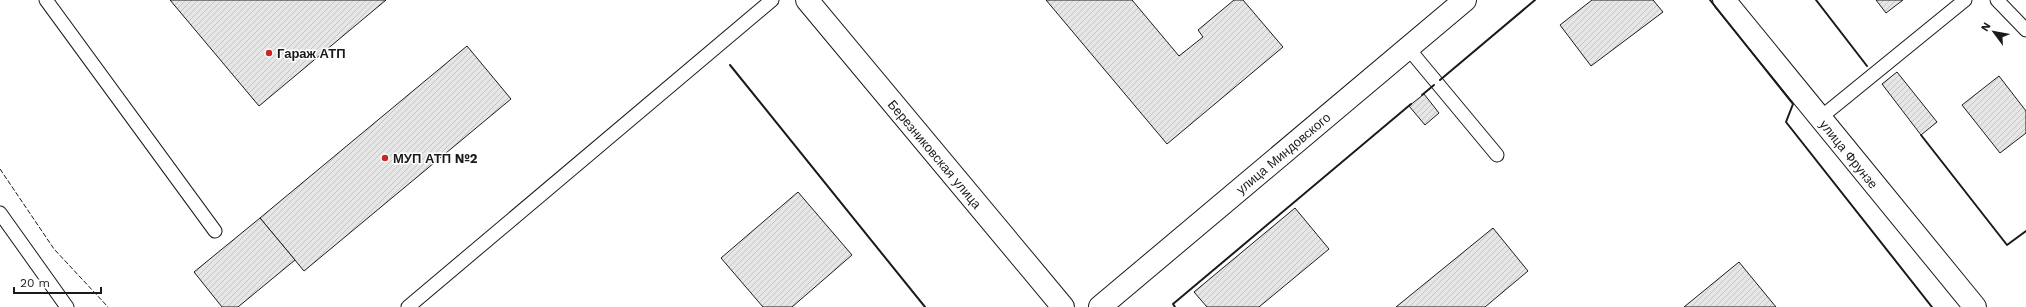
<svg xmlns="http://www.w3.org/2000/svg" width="2026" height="307" font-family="'Work Sans',sans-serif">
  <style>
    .building { fill: url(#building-hatch); stroke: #1a1a1a }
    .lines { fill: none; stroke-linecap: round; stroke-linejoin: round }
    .lane-casing { stroke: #1a1a1a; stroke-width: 15 }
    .street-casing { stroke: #1a1a1a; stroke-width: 24 }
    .secondary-casing { stroke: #1a1a1a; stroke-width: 24 }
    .lane { stroke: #fff; stroke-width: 13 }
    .street { stroke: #fff; stroke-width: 22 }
    .secondary { stroke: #fff; stroke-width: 22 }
    .fence { stroke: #1a1a1a; stroke-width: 1; stroke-dasharray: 5 2; stroke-linecap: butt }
    .wall { stroke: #1a1a1a; stroke-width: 2 }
    .poi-dot { fill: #c62828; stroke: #fff; stroke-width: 1.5 }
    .labels { text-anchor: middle; stroke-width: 3; stroke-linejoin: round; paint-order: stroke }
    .poi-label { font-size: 13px; font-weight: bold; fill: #1a1a1a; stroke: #fff; text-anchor: start }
    .street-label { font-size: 13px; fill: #1a1a1a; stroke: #fff }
  </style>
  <defs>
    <pattern id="building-hatch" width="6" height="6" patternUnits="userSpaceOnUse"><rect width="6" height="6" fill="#e6e6e6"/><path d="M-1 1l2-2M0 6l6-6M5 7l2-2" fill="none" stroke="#c5c5c5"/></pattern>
  </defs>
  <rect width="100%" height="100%" fill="#fff"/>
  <g class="building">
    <path d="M170,0H386L259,106Z"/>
    <path d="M1046,0H1132L1179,56L1203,37L1198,30L1234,0H1243L1283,47L1167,144Z"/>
    <path d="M1592,0H1653L1663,12L1591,66L1560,25Z"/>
    <path d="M1876,0H1903L1886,13Z"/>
    <path d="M467,46L511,99L304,271L260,218Z"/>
    <path d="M1897,72L1937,122L1921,135L1882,84Z"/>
    <path d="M1999,76L2026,111V133L2000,153L1962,105Z"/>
    <path d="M1424,94L1439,113L1425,125L1409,106Z"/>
    <path d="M798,192L852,255L792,307H763L721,258Z"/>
    <path d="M1295,208L1329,249L1259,307H1207L1194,292Z"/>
    <path d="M260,218L295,260L238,307H222L194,272Z"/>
    <path d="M1493,228L1528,271L1485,307H1396Z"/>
    <path d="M1739,262L1776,307H1684Z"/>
  </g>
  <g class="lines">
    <defs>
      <g id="lane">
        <path d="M46,0L215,231"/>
        <path d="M1997,0L2026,30"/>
        <path d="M1408,48L1497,155"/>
        <path d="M1820,118L1965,0"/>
        <path d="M0,213L67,307"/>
        <path d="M408,307L772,0"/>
      </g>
      <g id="street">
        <path d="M1724,0L1975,307"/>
        <path d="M1100,307L1465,0"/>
      </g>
      <path id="secondary" d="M807,0L1063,307"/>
    </defs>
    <use href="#lane" class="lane-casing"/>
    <use href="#street" class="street-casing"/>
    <use href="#secondary" class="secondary-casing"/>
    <use href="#lane" class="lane"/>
    <use href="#street" class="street"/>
    <use href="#secondary" class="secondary"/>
    <path class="fence" d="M0,169L54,249L108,307"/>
    <g class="wall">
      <path d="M1710,0L1793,104L1786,122L1932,307"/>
      <path d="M1816,0L1867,66"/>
      <path d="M730,65L925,307"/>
      <path d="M1440,80L1535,0"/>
      <path d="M1422,95L1434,85"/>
      <path d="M1921,135L2007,245L2026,231"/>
      <path d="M1175,307L1173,304L1411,104"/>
    </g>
  </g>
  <g class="poi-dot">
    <circle cx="269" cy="53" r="4"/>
    <circle cx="385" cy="158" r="4"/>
  </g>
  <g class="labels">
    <g class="poi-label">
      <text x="277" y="58">Гараж АТП</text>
      <text x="393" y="163">МУП АТП №2</text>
    </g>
    <g class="street-label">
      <text transform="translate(1283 153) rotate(-40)" y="5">улица Миндовского</text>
      <text transform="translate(935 154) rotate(50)" y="5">Березниковская улица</text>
      <text transform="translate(1849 154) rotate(51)" y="5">улица Фрунзе</text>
    </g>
  </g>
  <g transform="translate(1994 32) rotate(302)" stroke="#ffffff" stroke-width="3" paint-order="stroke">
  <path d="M0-3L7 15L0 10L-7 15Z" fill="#1a1a1a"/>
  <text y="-6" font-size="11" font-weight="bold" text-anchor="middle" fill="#1a1a1a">N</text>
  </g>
  <path d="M14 287v6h87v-6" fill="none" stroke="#1a1a1a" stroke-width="2"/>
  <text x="20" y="287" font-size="12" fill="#1a1a1a" stroke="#ffffff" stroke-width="3" paint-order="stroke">20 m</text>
</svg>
